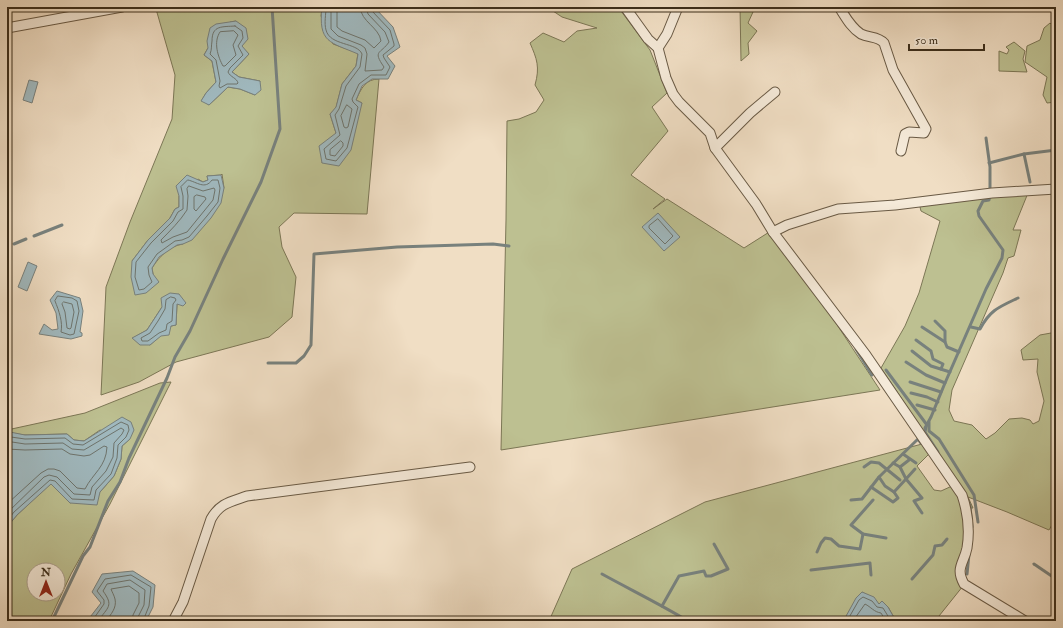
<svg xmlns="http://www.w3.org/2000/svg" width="1063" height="628" font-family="'IM FELL Double Pica',serif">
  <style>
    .green { fill: #bdc091; stroke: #7c7756; fill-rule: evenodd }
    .water { fill: #a0b9bf; stroke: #78817d }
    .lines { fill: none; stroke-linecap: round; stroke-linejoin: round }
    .shore { stroke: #6e746d; stroke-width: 1 }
    .stream { stroke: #78817d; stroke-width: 3 }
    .minor-casing { stroke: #695a45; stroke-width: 11 }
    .minor { stroke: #f5ead9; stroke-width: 9 }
  </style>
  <rect width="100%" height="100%" fill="#f0dec4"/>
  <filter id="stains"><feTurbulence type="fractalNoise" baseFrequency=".005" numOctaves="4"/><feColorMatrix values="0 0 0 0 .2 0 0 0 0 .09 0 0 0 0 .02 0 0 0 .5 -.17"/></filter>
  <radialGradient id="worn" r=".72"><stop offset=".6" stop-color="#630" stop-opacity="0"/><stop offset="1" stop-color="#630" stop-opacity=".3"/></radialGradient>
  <g class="green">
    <path d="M163,7H322L321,16L333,44L358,53L356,66L342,84L336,108L330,114L336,133L322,163L362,103L356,100C361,89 365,79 379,79L367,214L294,213L279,227L282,247L296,277L292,317L269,337L176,362L139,382L101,395L106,287L130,222L172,119L175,75L156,9ZM236,21L241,46L249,54L232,72L239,77L260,81L255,95L240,89L228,87L209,105L202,100L206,93L216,82L212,61L204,55L208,48L230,22ZM222,174L224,188L183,244C169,246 159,257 152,268L153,274L132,261L148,240L170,218L175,209L179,207V196L198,179L203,182L208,180L207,176L221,175ZM179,294L177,304L176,325L171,326L150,345L133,338L147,330L162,307Z"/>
    <path d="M547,7H618L650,50L667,93L652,107L668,131L631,175L665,199L653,209L667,199L744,248L774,229L880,390L501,450L506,220L507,121L519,119L536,112L544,100L535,85C540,67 537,59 530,43L543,33L564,42L577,31L597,28L562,17Z"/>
    <path d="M740,7H745L753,12L748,23L757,31L748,43L749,54L741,61Z"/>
    <path d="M1050,23L1056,29V102L1047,103L1043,95L1047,77L1025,62L1027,46L1040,40L1044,28Z"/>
    <path d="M1014,42L1025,51L1023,59L1027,72L999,71V51L1007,54L1009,50L1006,47Z"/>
    <path d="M1028,193L1013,230H1021L1014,256L1008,258L1003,273L952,390L949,410L954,421L972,425L986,439L995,433L1009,419L1022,418L1030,420L1033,424L1039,421L1044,401L1037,372L1038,359L1023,360L1021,350L1040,335L1051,333L1056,338V518L1049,530L1007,512L968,497L973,508H969L922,429L881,368L905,326L919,293L940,221L921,211L919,203Z"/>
    <path d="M171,382L110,504L71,574L49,621H7V527L17,515L51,483L70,503L100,492L114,476L121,459L122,446L130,439L100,430L84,441L74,440L67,434L25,435L10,433L7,435V430L85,413L160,383ZM34,570H58V594H34Z"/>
    <path d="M922,444L930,453L917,466L934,490L941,491L952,486L961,502L965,524L963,586L935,621H904L901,618L902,621H896L888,607L882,602L879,604L871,597L862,592L845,618L833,620V621H549L572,569L705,502Z"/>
  </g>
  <g class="water">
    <path d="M322,7H374L393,27L400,47L387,56L395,66L388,79H372L362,86L356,100L362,103L351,150L339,166L322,163L319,146L336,133L330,114L336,107L342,84L356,66L358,54C330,42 318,43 322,7Z"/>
    <path d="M236,21L246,28L248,39L242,46L249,54L232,72L239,77L260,81L261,90L255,95L240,89L228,87L209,105L201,101L206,93L216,82L212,61L204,55L208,48L207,41L210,28L216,24Z"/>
    <path d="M29,80L38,82L32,103L23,100Z"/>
    <path d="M187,175L203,182L208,180L207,176L221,175L224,188L221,203L211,218L192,240L183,244L177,245L159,257L152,268L153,274L159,282L146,293L135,295L131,277L132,261L148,240L170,218L175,209L179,207V196L176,186Z"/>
    <path d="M658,213L680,237L664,251L642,227Z"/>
    <path d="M28,262L37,266L27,291L18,287Z"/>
    <path d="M57,291L80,298L83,311L80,332L82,333V336L71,339L39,334L44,324L52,330L58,329L56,313L50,300Z"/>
    <path d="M170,293L179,294L186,303L183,306L177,304L176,325L171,326L169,335L161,336L150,345H140L132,338L147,330L162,307L161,298Z"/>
    <path d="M122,417L131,422L134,430L130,439L122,446L121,459L114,476L100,492L97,505L70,503L51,484L17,515L7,527V435L10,432L25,435L67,434L74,440L84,441Z"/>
    <path d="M133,571L155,585L153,607L146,621H87L101,603L92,592L102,574Z"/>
    <path d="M862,592L874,597L879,604L882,601L888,607L896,621L884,620L883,621H833V620L845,618L856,598Z"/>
  </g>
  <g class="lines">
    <g class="shore">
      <path d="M326,7C326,14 324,23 326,30C330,46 357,42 362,54L360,67L346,86L339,109L335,115L340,135L324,149L326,159L336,161L347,148L358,107L353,102L352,99L359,84L371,75H386L390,67L384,58L383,55L394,46V44L390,30L372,11L371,7"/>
      <path d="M331,7V29L338,36L361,45L365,48L367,54L365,71L382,70L384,67C372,50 381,54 389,42L385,32L368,14L366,7"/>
      <path d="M337,7V27L342,31L365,40L374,48L381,41C379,27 361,22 360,7"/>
      <path d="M235,26L242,31L243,38L238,46L243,55L230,68L228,72C230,77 237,78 238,83L237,84H227L220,88L219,86L220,81L216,60L210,54C212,49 211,47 212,41C212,25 222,27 235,26Z"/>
      <path d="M234,31L238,35L233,45L236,55L225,66H223C218,57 213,42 220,32Z"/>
      <path d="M347,105L352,109L348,127L346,128L344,127L341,116Z"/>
      <path d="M341,141L343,143V146L335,156L330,155V150Z"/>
      <path d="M188,180C197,182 205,190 212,180H218L220,188L218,202L207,216L189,237L182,240L175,241L157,254L148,267L149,275L152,282L144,289L139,290L135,277L136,262L151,243L173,221L178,212L183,209V196L181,187Z"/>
      <path d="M189,186L203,191L214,188L215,190L213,200L187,232L173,237L162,243L161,240C170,231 180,221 187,210L188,196L187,189Z"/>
      <path d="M197,195L205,197L206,199L196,211L194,209V197Z"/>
      <path d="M658,219L673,236L665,244L649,228V226Z"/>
      <path d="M58,296L72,298L77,301L79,311L74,334L70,335L61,332C63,322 59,311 55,301Z"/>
      <path d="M171,297L175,298L176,300L173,304L172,321L167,324L166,330L159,333L148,341H142L141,338L150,333L158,321L165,309L166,300Z"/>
      <path d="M64,302L72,304L74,312L71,328L70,329L67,328L65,312L62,304Z"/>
      <path d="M7,438L11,437L25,439L65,438L73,444L83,445L121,422L128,425L129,430L126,437L118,445L117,458L111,474L96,490L94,500L72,499L55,481L50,480L14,512L7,521"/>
      <path d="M7,443L12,442L25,444L63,443L72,449L84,450L121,428L124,430L122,434L114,443L113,457L106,471L92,487L90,495L74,494L57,477L49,475L44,477L7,513"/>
      <path d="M7,449L25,450L62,449L70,454L84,456L90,455L104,446L107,447C106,467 93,473 85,489L77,488L60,471L54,469H48L41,473L7,504"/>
      <path d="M92,621L104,604V600L97,591L105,579L131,575L151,587L149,606L143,621"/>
      <path d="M98,621C108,607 114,606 103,591L107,584L130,580L145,590L144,605L138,617V621"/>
      <path d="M106,621C111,614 117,608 115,599C114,595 112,592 111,589L129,586L139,593V603L133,615L132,621"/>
      <path d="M847,621L859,600L863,597L872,601L877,607L883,608L891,621"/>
      <path d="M853,621L865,604C871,607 874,612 881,613L886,621"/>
    </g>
    <g class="stream">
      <path d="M986,138L990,167V188"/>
      <path d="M1024,154L1030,182"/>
      <path d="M989,163L1024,154L1056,150"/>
      <path d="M34,236L62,225"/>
      <path d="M14,244L26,239"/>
      <path d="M935,321L945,331V342"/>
      <path d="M922,327L945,342L947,347L959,352"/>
      <path d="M971,327L980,329C990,310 999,307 1018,298"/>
      <path d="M916,340L931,351L933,359L943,364L941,369"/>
      <path d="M856,349L872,375"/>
      <path d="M912,351L931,366L950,372"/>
      <path d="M906,362L926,375L945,383"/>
      <path d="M268,363H296L304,356L311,345L314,254L397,247L493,244L509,246"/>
      <path d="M886,370L927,425"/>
      <path d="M910,382L941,392"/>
      <path d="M911,393L927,397L938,402"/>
      <path d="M917,405L935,410"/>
      <path d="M929,422V431L939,439L974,495L978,522"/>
      <path d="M926,427L925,432L938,452"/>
      <path d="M925,428L931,417L945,383L986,289L1002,258L1003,250L979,216L978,211L983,201L989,200L990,195"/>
      <path d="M903,454L916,463"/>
      <path d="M893,463L900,467L909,460"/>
      <path d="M864,467L871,462L879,463L900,480"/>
      <path d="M900,467L906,479L915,469"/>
      <path d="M879,477L885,486L894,492"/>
      <path d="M871,487L893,502L898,498L894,492L906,479L922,498L914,501L922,513"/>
      <path d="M851,500L862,499L879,477L918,439L921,443"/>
      <path d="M873,500L851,525L863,534L886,538"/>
      <path d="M968,501L970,506L972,527"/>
      <path d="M817,552L821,543L825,538L831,539L839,546L860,549L863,534"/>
      <path d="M1034,564L1056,579"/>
      <path d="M811,570L870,563L871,575"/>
      <path d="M602,574C631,590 660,604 688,621"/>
      <path d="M967,574L969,554"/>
      <path d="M912,579L933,555L935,546L942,545L947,539"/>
      <path d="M662,606L679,576L704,571L706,576H711L728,569L714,544"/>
      <path d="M52,621L83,556L90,547L108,501L120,482L129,458L167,378L175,357L190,331L223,259L261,182L280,129L272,7"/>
    </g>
    <defs>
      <g id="minor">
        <path d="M625,7L648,39L658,48L666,78L673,94L679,102L710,133L715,148L756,204L773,232L866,355L962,495C968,513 970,530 967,548C964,563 955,568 964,584L1025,621"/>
        <path d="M839,7C845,16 851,28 861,34C869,38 878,36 884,43L893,70L926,129L924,133L909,132L905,134L901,151"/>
        <path d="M7,28L122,7"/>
        <path d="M658,48L667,34L678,7"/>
        <path d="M715,148L750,113L775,92"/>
        <path d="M773,232L787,225L838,209L895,205L992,193L1056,189"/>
        <path d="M173,621L183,602L211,519C220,503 230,502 247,496L470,467"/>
      </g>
    </defs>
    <use href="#minor" class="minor-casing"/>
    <use href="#minor" class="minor"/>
  </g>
  <rect width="1063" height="628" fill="none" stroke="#f0dec4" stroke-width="24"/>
  <rect x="8" y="8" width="1047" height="612" fill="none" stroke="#3c2e1b" stroke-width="2"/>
  <rect x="12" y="12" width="1039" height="604" fill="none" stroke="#3c2e1b"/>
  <g transform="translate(46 582)"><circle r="19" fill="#f5ead9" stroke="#ab9f8d"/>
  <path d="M0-3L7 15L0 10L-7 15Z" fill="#8f2418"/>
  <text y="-6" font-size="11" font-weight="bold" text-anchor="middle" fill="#3c2e1b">N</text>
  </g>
  <path d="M909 44v6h75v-6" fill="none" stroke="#3c2e1b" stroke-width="2"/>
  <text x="915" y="44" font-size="12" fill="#3c2e1b" stroke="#f5ead9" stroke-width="3" paint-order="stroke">50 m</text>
  <rect width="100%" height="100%" filter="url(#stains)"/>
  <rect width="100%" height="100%" fill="url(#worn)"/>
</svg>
